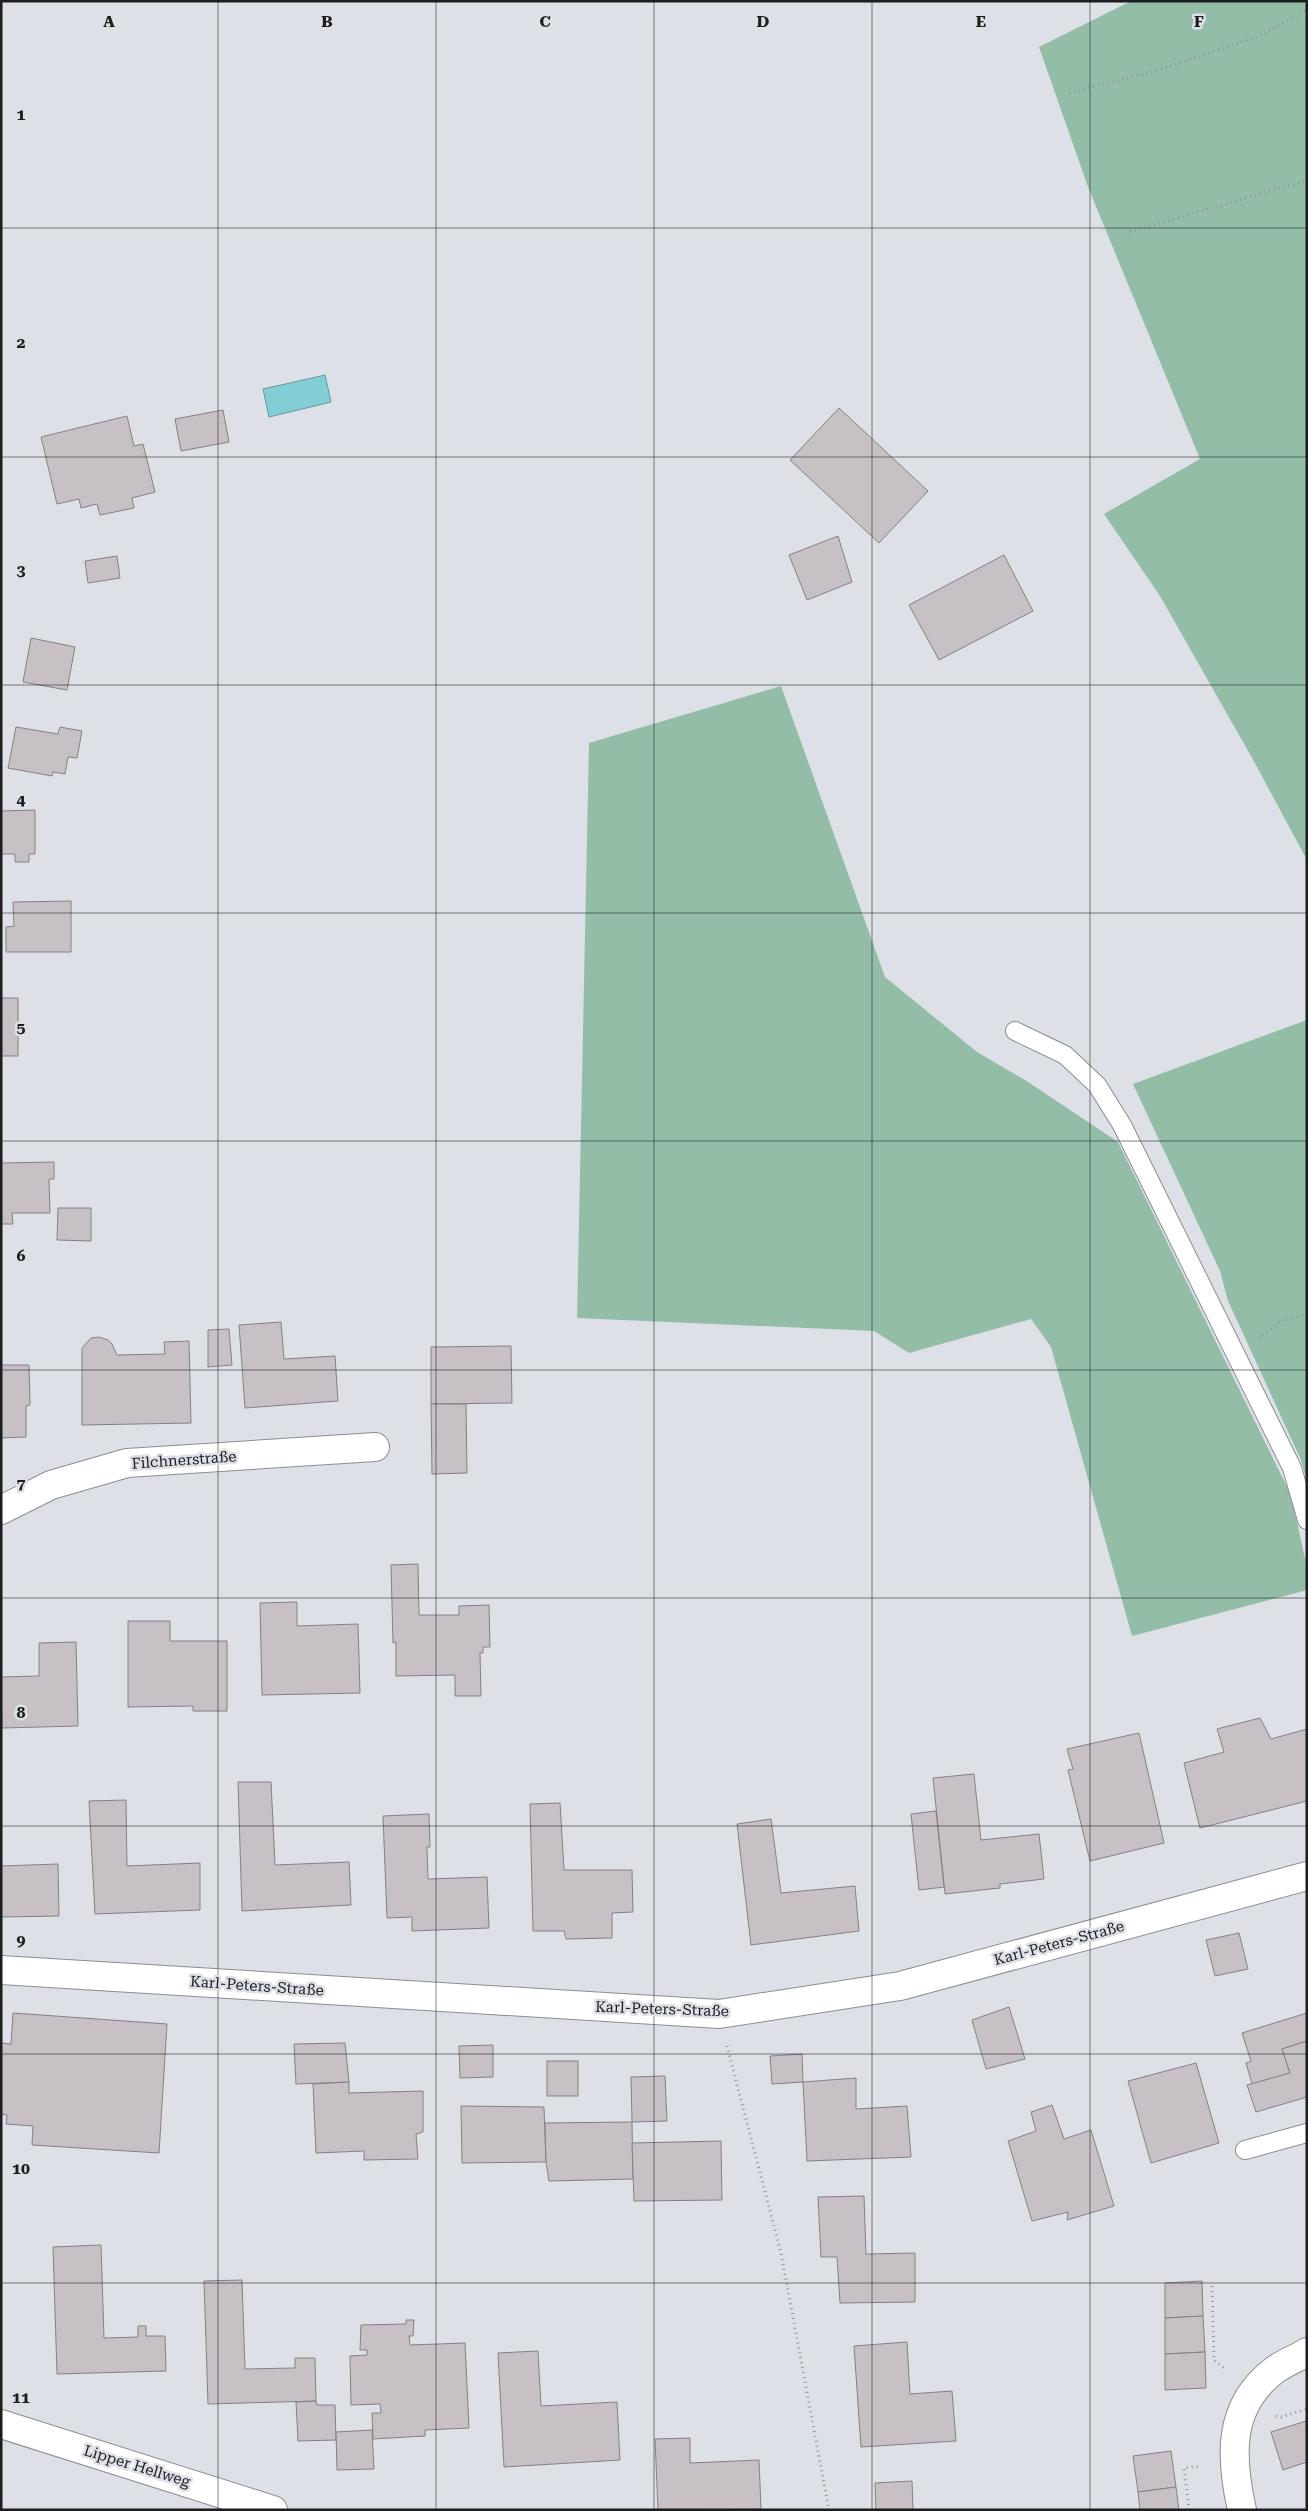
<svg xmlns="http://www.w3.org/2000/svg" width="1308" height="2511" font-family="'Roboto Serif',serif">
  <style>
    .green { fill: #93bda7 }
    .water { fill: #82ced4; stroke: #63999e }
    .building { fill: #c7c0c5; stroke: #868084 }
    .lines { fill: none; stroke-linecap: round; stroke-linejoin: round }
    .lane-casing { stroke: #8a8d92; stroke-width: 20 }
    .street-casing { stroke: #8a8d92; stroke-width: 30 }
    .path { stroke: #929599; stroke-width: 3; stroke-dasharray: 1 4; stroke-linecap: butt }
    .lane { stroke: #fff; stroke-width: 18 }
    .street { stroke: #fff; stroke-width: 28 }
    .grid { fill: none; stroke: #1c1d1f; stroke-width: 1; stroke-opacity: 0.55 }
    .labels { text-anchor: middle; stroke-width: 5; stroke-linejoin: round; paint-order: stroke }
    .street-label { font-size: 15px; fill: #1c1d1f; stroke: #dde1e7 }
    .grid-label { font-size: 16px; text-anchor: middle; font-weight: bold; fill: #1c1d1f; stroke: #dde1e7; stroke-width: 5; stroke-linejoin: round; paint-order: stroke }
  </style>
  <rect width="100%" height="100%" fill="#dde1e7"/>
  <g class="green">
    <path d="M1131,1H1307V860L1251,756L1160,596L1104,514L1200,459L1088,187L1039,47Z"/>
    <path d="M781,686L885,977L977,1052L1025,1080L1118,1142L1291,1495L1307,1568V1590L1132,1636L1051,1347L1031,1319L909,1353L874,1331L577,1318L589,743Z"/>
    <path d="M1307,1020V1482L1301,1460L1228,1301L1220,1271L1133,1084Z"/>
  </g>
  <path class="water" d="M325,375L331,402L269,417L263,389Z"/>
  <g class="building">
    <path d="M839,408L928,491L879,543L790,460Z"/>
    <path d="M223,410L229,442L181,451L175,419Z"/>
    <path d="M127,416L134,446L143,444L155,492L132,498L134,508L100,515L97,504L81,508L79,499L57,504L41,437Z"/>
    <path d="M838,536L852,582L807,600L789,555Z"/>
    <path d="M1004,555L1033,611L939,660L909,605Z"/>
    <path d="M117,556L120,578L88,583L85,561Z"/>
    <path d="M31,638L75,647L67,690L23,682Z"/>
    <path d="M16,727L58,734L60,727L82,731L77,758L68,757L65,774L53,772L52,776L8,768Z"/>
    <path d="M35,810V854H29V862H15V854H1V811Z"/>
    <path d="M71,901V952H6V927L14,926L13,902Z"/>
    <rect x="1" y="998" width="17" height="58"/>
    <path d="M54,1162V1179H49L50,1213H12L13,1224H1V1163Z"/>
    <path d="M58,1208H91V1241L57,1240Z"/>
    <path d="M281,1322L284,1359L335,1356L338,1401L245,1408L239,1325Z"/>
    <path d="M229,1329L232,1365L208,1367V1330Z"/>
    <path d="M99,1337L108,1340L112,1344L117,1355L165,1354L164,1342L189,1341L191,1423L82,1425V1348L91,1338Z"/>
    <path d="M511,1346L512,1403L431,1404V1347Z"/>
    <path d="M1,1365H29L30,1405L26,1406V1437L1,1438Z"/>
    <path d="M431,1404H466L467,1473L432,1474Z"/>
    <path d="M418,1564L419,1615H459V1606L489,1605L490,1647H483V1653H480L481,1696H455V1675L396,1676V1642L393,1643L391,1565Z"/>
    <path d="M297,1602V1626L358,1624L360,1693L262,1695L260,1603Z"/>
    <path d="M128,1621H170V1641H227V1711H193V1706L128,1707Z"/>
    <path d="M76,1642L78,1726L2,1728L1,1677L39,1676V1643Z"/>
    <path d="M1260,1718L1271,1739L1307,1729V1801L1200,1828L1184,1763L1224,1752L1217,1729Z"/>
    <path d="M1139,1733L1164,1843L1090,1861L1068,1770L1073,1769L1067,1749Z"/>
    <path d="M974,1774L981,1840L1039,1834L1044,1879L1000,1884V1888L945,1894L933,1778Z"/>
    <path d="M238,1782H271L275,1865L349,1862L351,1905L242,1911Z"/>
    <path d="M126,1800L127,1866L200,1863V1910L95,1914L89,1801Z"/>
    <path d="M560,1803L564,1870H632L633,1912L612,1913V1938L566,1939L564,1931H533L530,1804Z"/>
    <path d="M936,1811L944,1887L919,1890L911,1814Z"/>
    <path d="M429,1814L430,1847H427L428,1879L487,1877L489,1928L412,1931V1917L387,1918L383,1816Z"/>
    <path d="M771,1819L781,1893L855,1886L859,1931L751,1945L737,1824Z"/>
    <path d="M58,1864L59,1916L1,1917V1866Z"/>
    <path d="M1239,1933L1248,1969L1215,1976L1206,1940Z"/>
    <path d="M1009,2007L1025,2059L986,2069L972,2020Z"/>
    <path d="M13,2013L167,2024L159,2153L32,2145L33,2126L6,2124L7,2115L1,2114V2043L11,2044Z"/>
    <path d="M1307,2013V2041L1282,2049L1290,2073L1252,2084L1246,2063L1251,2061L1242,2033Z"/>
    <path d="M1307,2041V2097L1256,2112L1247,2085L1290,2073L1282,2049Z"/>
    <path d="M345,2043L349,2082L296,2084L294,2044Z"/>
    <path d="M493,2045V2077L460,2078L459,2046Z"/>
    <path d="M802,2054L803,2082L772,2084L770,2056Z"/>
    <rect x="547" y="2061" width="31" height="35"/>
    <path d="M1196,2063L1219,2143L1151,2163L1128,2081Z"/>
    <path d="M665,2076L667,2121L632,2122L631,2077Z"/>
    <path d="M856,2078V2109L907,2106L911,2157L807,2161L803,2082Z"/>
    <path d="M349,2082V2093L423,2091V2132L416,2134L418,2159L364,2160V2151L316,2153L313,2084Z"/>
    <path d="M1052,2105L1064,2139L1091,2130L1114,2206L1067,2220L1068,2212L1032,2221L1008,2141L1036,2131L1031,2112Z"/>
    <path d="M461,2106L544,2107L546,2162L462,2163Z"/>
    <path d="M632,2122L633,2179L549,2181L546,2162L545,2123Z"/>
    <path d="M721,2141L722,2200L634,2201L632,2143Z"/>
    <path d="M864,2196L866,2254L915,2253V2302L840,2303L837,2257H821L818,2197Z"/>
    <path d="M101,2245L104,2338L138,2337V2326H146V2336H165L166,2371L57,2374L53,2247Z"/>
    <path d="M242,2280L245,2369L295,2368V2358H315L316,2401L208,2404L204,2281Z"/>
    <path d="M1202,2281L1203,2316L1165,2318V2283Z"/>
    <path d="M1203,2316L1205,2352L1165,2354V2318Z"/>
    <path d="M406,2320H414L413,2336H409L410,2345L465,2343L469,2428L425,2430V2436L373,2439L372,2413H381L380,2404L351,2405L350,2356L367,2355V2350H360L361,2325L406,2324Z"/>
    <path d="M907,2342L910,2394L952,2391L956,2441L861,2447L854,2346Z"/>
    <path d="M538,2351L541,2406L617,2402L620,2460L504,2467L498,2353Z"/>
    <path d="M1205,2352L1206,2388L1165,2390V2354Z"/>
    <path d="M316,2401L317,2405H335L336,2440L298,2441L296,2402Z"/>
    <path d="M1306,2421L1307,2462L1283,2470L1271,2432Z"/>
    <path d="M372,2430L374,2469L337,2470L336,2432Z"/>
    <path d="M690,2438V2463L759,2460L761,2509L658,2510L655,2439Z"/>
    <path d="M1171,2451L1176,2487L1138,2492L1133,2456Z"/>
    <path d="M912,2481L913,2510H876L875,2483Z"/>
    <path d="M1176,2487L1179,2510H1140L1138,2492Z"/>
  </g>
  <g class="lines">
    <defs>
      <g id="lane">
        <path d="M1015,1031L1065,1055L1097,1085L1122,1125L1292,1468L1307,1520"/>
        <path d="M1245,2150L1307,2133"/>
      </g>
      <g id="street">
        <path d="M1,1510L51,1485L127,1463L375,1447"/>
        <path d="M1,1970L719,2014L900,1986L1307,1876"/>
        <path d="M1,2424L273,2510"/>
        <path d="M1242,2510C1230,2457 1227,2405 1276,2369C1285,2363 1297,2358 1307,2352"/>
      </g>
    </defs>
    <use href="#lane" class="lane-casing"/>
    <use href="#street" class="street-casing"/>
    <g class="path">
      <path d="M1069,93L1163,69L1257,37L1307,10"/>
      <path d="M1130,232L1307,180"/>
      <path d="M1259,1339L1281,1321L1307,1315"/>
      <path d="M727,2046L781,2253L829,2510"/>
      <path d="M1212,2286L1214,2360L1226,2370"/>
      <path d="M1276,2416L1281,2417L1307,2409"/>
      <path d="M1189,2510L1184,2468L1201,2466"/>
    </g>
    <use href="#lane" class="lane"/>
    <use href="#street" class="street"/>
  </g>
  <path class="grid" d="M218,1V2510M436,1V2510M654,1V2510M872,1V2510M1090,1V2510M1,228H1307M1,457H1307M1,685H1307M1,913H1307M1,1141H1307M1,1370H1307M1,1598H1307M1,1826H1307M1,2054H1307M1,2283H1307"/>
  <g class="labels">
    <g class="street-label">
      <text transform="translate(184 1460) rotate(-4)" y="5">Filchnerstraße</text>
      <text transform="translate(1059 1943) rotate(-15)" y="5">Karl-Peters-Straße</text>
      <text transform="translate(257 1986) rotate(4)" y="5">Karl-Peters-Straße</text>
      <text transform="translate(662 2009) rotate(2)" y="5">Karl-Peters-Straße</text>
      <text transform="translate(137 2466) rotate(17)" y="5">Lipper Hellweg</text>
    </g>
  </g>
  <g class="grid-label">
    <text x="109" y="27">A</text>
    <text x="327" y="27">B</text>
    <text x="545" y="27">C</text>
    <text x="763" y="27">D</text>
    <text x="981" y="27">E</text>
    <text x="1199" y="27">F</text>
    <text x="21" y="120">1</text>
    <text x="21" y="348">2</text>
    <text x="21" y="576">3</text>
    <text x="21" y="805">4</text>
    <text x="21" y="1033">5</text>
    <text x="21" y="1261">6</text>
    <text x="21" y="1489">7</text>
    <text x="21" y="1718">8</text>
    <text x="21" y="1946">9</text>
    <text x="21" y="2174">10</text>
    <text x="21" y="2403">11</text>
  </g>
  <rect width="1308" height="2511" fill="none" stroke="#1c1d1f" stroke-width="5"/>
</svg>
